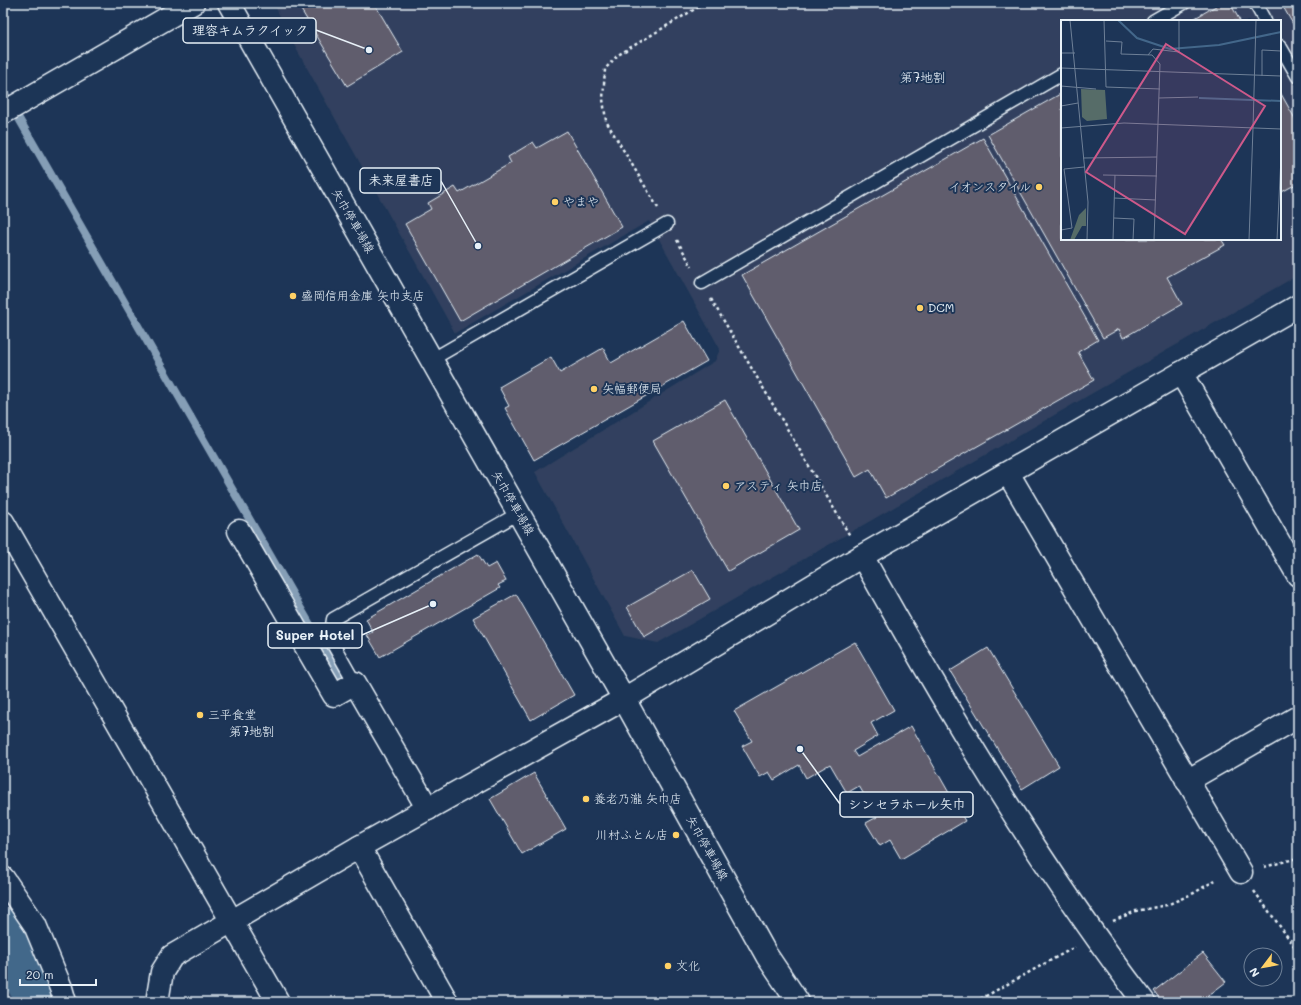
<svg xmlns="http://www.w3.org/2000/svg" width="1301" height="1005" font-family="Mali,'Klee One',sans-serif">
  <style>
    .built { fill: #31415e; fill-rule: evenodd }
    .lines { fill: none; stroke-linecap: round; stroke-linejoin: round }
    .stream { stroke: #859eb6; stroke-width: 8 }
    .river { stroke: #43678a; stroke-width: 45 }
    .building { fill: #615d6d; stroke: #e8f1f8 }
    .lane-casing { stroke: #e8f1f8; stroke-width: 15 }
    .street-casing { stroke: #e8f1f8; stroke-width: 25 }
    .secondary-casing { stroke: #e8f1f8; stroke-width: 25 }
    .path { stroke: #e8f1f8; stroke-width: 2.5; stroke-dasharray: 3 3; stroke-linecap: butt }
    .lane { stroke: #1d3557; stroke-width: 12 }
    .street { stroke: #1d3557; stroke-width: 22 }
    .secondary { stroke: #1d3557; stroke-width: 22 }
    .poi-dot { fill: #ffd166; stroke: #1d3557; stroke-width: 1.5 }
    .labels { text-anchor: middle; stroke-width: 4; stroke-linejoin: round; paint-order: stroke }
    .poi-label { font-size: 12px; fill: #e8f1f8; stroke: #1d3557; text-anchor: start }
    .street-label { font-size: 12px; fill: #e8f1f8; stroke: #1d3557 }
    .neighbourhood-label { font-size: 13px; fill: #e8f1f8; stroke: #1d3557 }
    .inset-river { fill: none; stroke: #43678a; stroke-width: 2 }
    .inset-road { fill: none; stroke: #6e8097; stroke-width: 1 }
    .view { fill: #cd598a; fill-opacity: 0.15; stroke: #cd598a; stroke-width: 2 }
    .inset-edge { fill: none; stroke: #e8f1f8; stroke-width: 2 }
    .leader { fill: none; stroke: #e8f1f8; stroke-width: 1.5 }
    .callout-dot { fill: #e8f1f8; stroke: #1d3557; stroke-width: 1.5 }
    .callout { fill: #1d3557; stroke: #e8f1f8; stroke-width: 1.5 }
    .callout-label { font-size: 13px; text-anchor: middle; font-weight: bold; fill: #e8f1f8 }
  </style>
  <rect width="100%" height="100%" fill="#1d3557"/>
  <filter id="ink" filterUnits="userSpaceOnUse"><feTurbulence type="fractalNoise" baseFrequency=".025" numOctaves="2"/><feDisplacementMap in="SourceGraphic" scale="8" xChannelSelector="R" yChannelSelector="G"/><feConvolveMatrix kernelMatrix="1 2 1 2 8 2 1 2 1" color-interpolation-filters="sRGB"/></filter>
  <g filter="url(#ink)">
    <path class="built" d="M276,3H1298V275L658,643L625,636L535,472L715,361L720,349L649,221L455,333L293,43L275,6ZM1062,21H1280V239H1062Z"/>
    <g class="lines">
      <path class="stream" d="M3,91L346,687"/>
      <path class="river" d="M3,931L17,955L38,1002"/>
    </g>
    <g class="building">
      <path d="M297,3H374L403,52L347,86Z"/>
      <path d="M1221,3H1230L1240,21H1190Z"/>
      <path d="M1281,3H1298V33Z"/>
      <path d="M1280,92L1298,124V183L1280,193Z"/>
      <path d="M1062,93V239H1221L1225,245L1167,277L1182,304L1123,338L1119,329L1103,338L988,135Z"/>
      <path d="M567,131L622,227L460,321L405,224L431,209L428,203L455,187L459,193L511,163L508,157L533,142L537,148Z"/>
      <path d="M983,138L1098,340L1078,352L1094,380L886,498L870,469L856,477L742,275Z"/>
      <path d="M684,321L707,361L534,460L505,408L509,406L499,387L551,357L560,373L603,348L611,363Z"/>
      <path d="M725,400L799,530L728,571L653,441Z"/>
      <path d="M478,554L487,568L496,563L506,581L498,585L500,588L380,657L367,635L373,632L366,619Z"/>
      <path d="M693,570L710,599L644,637L627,607Z"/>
      <path d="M516,594L574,695L531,720L473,618Z"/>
      <path d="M855,642L894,710L871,723L878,736L853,751L857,757L911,726L965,821L901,859L890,840L880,846L866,823L877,817L859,786L847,793L830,764L806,778L799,765L774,780L769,772L760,777L742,746L752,741L734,711Z"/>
      <path d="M988,648L1059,766L1022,789L950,671Z"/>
      <path d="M534,773L566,829L522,854L490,799Z"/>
      <path d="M1203,953L1226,982L1200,1002H1162L1154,991Z"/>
    </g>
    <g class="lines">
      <defs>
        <g id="lane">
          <path d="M1255,3L1265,21"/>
          <path d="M1153,21L1184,3"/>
          <path d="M1280,46L1298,77"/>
          <path d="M702,283L1062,74"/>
          <path d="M431,360L667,224"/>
          <path d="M355,683L330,639L333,619L519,513"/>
        </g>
        <g id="street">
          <path d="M1181,373L1298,575"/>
          <path d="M1008,473L1241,872"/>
          <path d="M3,522L278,1002"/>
          <path d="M239,531L334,695L355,683L428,809"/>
          <path d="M862,556C947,709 1037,862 1144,1002"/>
          <path d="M1187,781L1298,717"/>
          <path d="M359,847L447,1002"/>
          <path d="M3,878L35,925L61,988L65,1002"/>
          <path d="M157,1002L162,972L172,956L359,847L624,699L862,556L1298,306"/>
        </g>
        <g id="secondary">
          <path d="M229,3L624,699L767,956L798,1002"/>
          <path d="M3,113L193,3"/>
        </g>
      </defs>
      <use href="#lane" class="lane-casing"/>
      <use href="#street" class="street-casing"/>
      <use href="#secondary" class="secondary-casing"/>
      <g class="path">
        <path d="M658,208L606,121L603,99L605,69L618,55L705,3"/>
        <path d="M677,240L692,267"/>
        <path d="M711,299L850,536"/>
        <path d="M1264,867L1298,858"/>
        <path d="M1254,891L1298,951"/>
        <path d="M1113,921L1136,911L1167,905L1194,893L1217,879"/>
        <path d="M975,1002L1075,947"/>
      </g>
      <use href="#lane" class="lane"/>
      <use href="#street" class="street"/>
      <use href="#secondary" class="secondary"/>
    </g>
  </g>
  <g class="poi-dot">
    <circle cx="1039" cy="187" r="4"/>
    <circle cx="555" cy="202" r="4"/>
    <circle cx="293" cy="296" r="4"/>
    <circle cx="920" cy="308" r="4"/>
    <circle cx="594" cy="389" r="4"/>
    <circle cx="726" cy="486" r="4"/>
    <circle cx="200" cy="715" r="4"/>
    <circle cx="586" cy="799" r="4"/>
    <circle cx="676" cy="835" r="4"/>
    <circle cx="668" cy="966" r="4"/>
  </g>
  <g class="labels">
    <g class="poi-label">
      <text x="1031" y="191" text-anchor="end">イオンスタイル</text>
      <text x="563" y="206">やまや</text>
      <text x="301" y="300">盛岡信用金庫 矢巾支店</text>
      <text x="928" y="312">DCM</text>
      <text x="602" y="393">矢幅郵便局</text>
      <text x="734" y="490">アスティ 矢巾店</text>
      <text x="208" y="719">三平食堂</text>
      <text x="594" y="803">養老乃瀧 矢巾店</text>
      <text x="668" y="839" text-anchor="end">川村ふとん店</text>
      <text x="676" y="970">文化</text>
    </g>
    <g class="street-label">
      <text transform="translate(353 221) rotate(60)" y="4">矢巾停車場線</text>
      <text transform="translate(513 503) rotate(60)" y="4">矢巾停車場線</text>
      <text transform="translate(707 848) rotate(61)" y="4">矢巾停車場線</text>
    </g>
    <g class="neighbourhood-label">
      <text x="923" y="82">第7地割</text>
      <text x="252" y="736">第7地割</text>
    </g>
  </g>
  <g transform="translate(1061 20)">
    <rect width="220" height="220" fill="#1d3557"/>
    <path d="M20,69L44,70L46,99L26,101L21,97ZM25,188V206H21L13,220H9L18,195Z" fill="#566c68"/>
    <path class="inset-river" d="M57,0L76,18L109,29L158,25L220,12M138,78L220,81"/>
    <path class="inset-road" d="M9,0L27,182L26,220M43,0L45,67L99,69M45,21L61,22L60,34L91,35L99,44L93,220M0,33H14M87,35L92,29L118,32V0M0,48L220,56M201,56V30L220,31M0,66L35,69M98,78L137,77M0,86L17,83M0,108L63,103L220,109M192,108L195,0M22,138L96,137M42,155L96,156M53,178L95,180M53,198L73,199L72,220M0,210L11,208L3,149L23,147M52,220L54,155M188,220L192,108M216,220L220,137"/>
    <path class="view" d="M105,24L204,86L124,214L25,152Z"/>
    <rect width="220" height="220" class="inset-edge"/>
  </g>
  <path class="leader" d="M369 50L316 30M478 246L441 181M433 604L362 635M800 749L840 804"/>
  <g class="callout-dot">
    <circle cx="369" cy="50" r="4"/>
    <circle cx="478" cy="246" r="4"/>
    <circle cx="433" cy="604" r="4"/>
    <circle cx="800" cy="749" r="4"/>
  </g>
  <g class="callout">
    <rect x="183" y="18" width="133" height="25" rx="4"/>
    <rect x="360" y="168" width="81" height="25" rx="4"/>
    <rect x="268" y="623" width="94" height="25" rx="4"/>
    <rect x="840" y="792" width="133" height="25" rx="4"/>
  </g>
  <g class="callout-label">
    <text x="250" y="35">理容キムラクイック</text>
    <text x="401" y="185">未来屋書店</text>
    <text x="315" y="640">Super Hotel</text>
    <text x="907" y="809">シンセラホール矢巾</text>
  </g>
  <rect width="1301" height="1005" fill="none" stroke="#1d3557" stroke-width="16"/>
  <rect x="8" y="8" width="1285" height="989" fill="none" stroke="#e8f1f8" stroke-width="1.5" filter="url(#ink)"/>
  <g transform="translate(1263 967) rotate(238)"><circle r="19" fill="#1d3557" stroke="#6e8097"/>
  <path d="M0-3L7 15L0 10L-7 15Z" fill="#ffd166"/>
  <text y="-6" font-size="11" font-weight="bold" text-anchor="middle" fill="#e8f1f8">N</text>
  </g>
  <path d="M20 979v6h76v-6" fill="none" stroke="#e8f1f8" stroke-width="2"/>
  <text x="26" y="979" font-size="12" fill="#e8f1f8" stroke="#1d3557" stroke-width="3" paint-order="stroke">20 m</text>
</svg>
